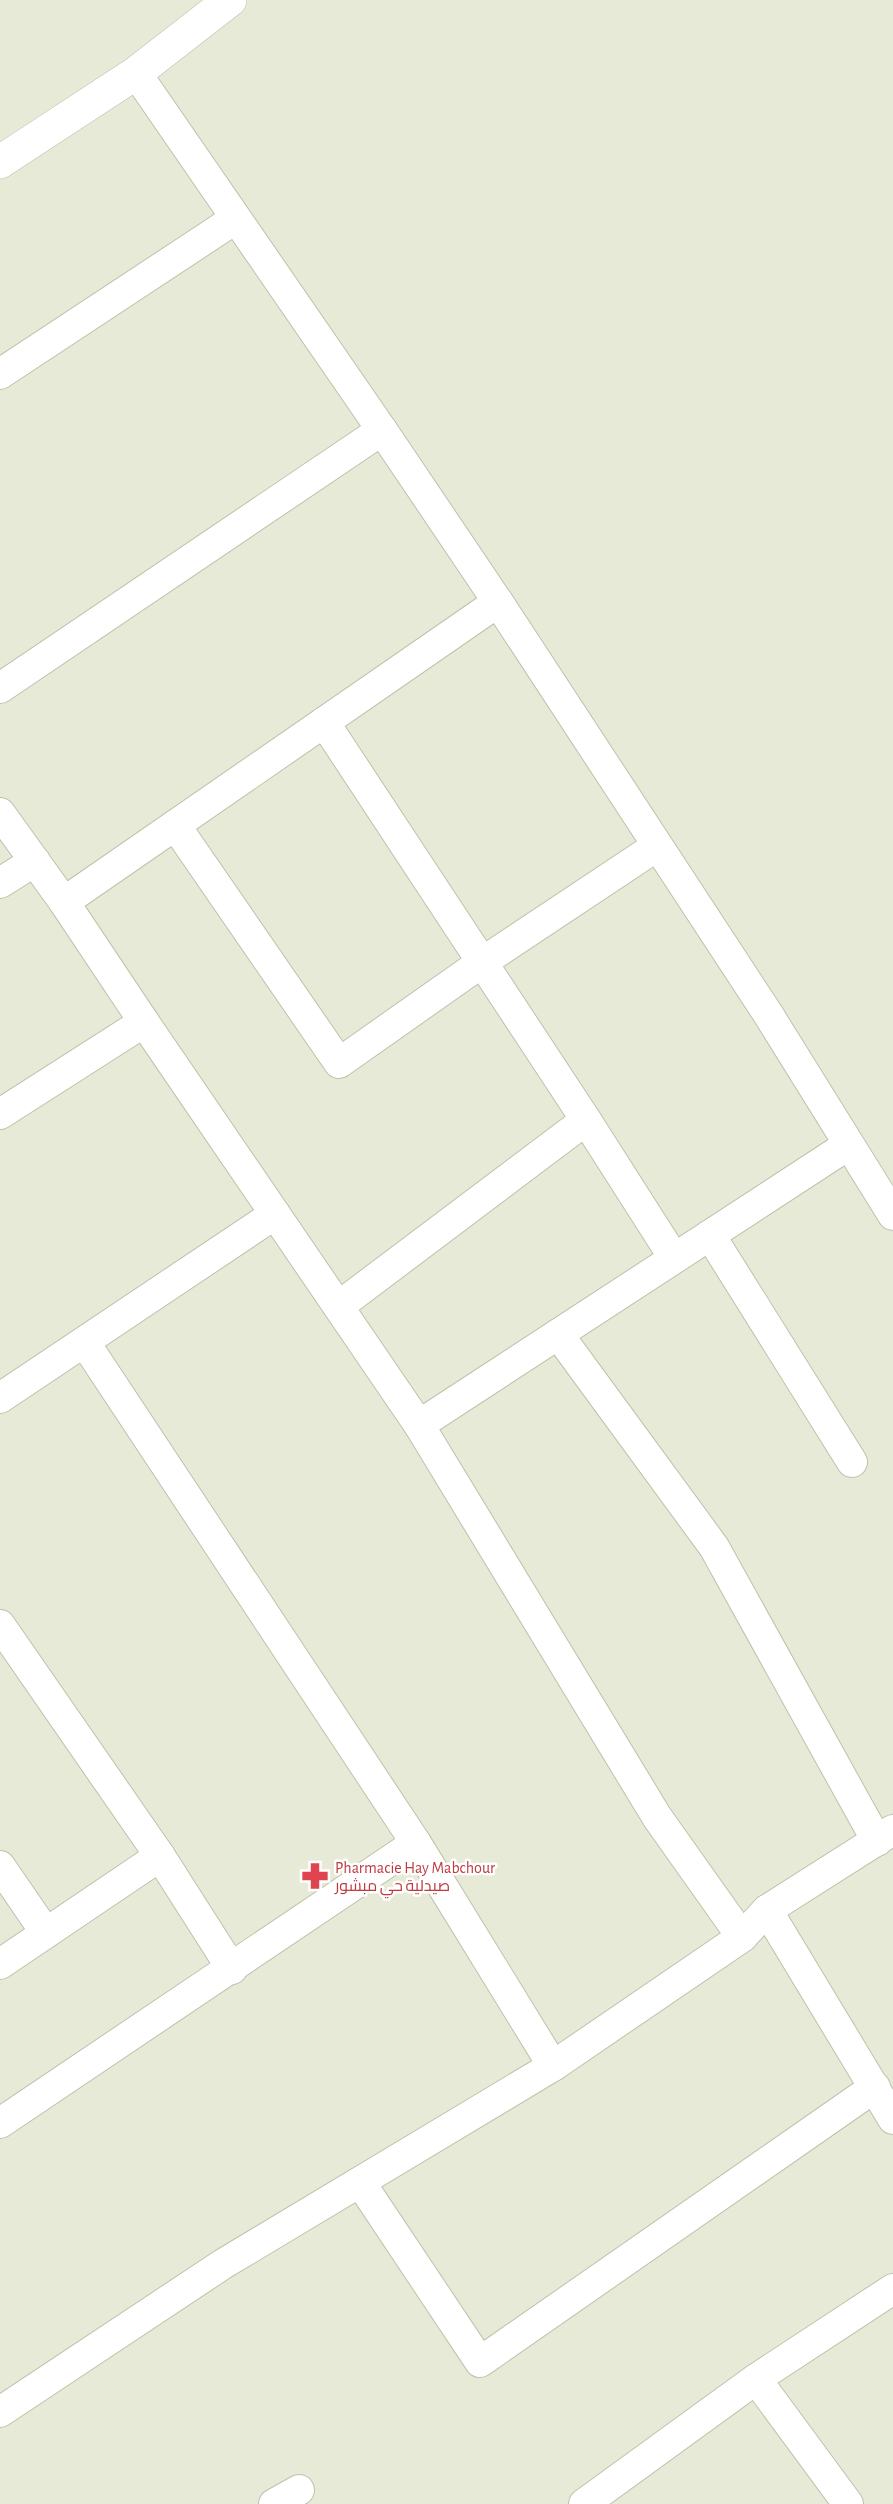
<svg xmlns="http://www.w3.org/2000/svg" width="893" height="2504" font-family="'Alegreya Sans',Cairo,sans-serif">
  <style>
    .residential { fill: #e6ead7 }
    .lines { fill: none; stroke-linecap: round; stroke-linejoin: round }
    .minor-casing { stroke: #bec2aa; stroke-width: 32 }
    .tertiary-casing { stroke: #bec2aa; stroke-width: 34 }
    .minor { stroke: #fff; stroke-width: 30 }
    .tertiary { stroke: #fff; stroke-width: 33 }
    .labels { text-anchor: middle; stroke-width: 5; stroke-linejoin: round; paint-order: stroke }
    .health-label { font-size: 16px; fill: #be3a42; stroke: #fff; text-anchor: start }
  </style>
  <rect width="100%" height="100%" fill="#f3f6e9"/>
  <rect class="residential" x="0" y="0" width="893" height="2504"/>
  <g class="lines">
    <defs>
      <g id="minor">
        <path d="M0,374L235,219"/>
        <path d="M382,430L498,602L768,1014L893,1215"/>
        <path d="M0,688L382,430L136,73"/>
        <path d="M324,722L586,1120L674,1258"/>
        <path d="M0,813L64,902L144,1022L419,1425L657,1817L742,1937"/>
        <path d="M175,825L339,1063L481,963L657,846"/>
        <path d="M0,883L35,861"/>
        <path d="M64,902L498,602"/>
        <path d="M0,1114L144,1022"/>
        <path d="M710,1235L852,1462"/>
        <path d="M339,1306L586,1120"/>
        <path d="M558,1334L714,1547L877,1841"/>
        <path d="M0,1398L275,1214"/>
        <path d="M419,1425L848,1145"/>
        <path d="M0,1625L160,1856L232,1969"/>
        <path d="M0,1866L46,1933"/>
        <path d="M767,1910L893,2119"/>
        <path d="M0,1964L160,1856"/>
        <path d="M553,2066L742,1937L767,1910L893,1830"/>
        <path d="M0,2123L416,1843"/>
        <path d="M360,2182L480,2362L875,2087"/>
        <path d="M756,2379L848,2504"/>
        <path d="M0,2412L223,2264L553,2066L416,1843L85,1343"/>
        <path d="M274,2504L299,2490"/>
        <path d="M584,2504L756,2379L893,2289"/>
      </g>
      <path id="tertiary" d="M0,162L136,73L230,0"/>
    </defs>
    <use href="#minor" class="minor-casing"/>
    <use href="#tertiary" class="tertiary-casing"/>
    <use href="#minor" class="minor"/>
    <use href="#tertiary" class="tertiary"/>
  </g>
  <defs>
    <symbol id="pharmacy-bare" viewBox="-9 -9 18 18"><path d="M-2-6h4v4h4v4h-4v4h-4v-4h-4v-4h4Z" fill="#e0444e" stroke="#fff" stroke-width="2.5" paint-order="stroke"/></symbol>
  </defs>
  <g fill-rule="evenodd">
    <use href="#pharmacy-bare" x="296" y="1857" width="38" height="38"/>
  </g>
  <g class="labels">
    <g class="health-label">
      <text x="335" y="1873">Pharmacie Hay Mabchour<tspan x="335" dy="18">صيدلية حي مبشور</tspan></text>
    </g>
  </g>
</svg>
